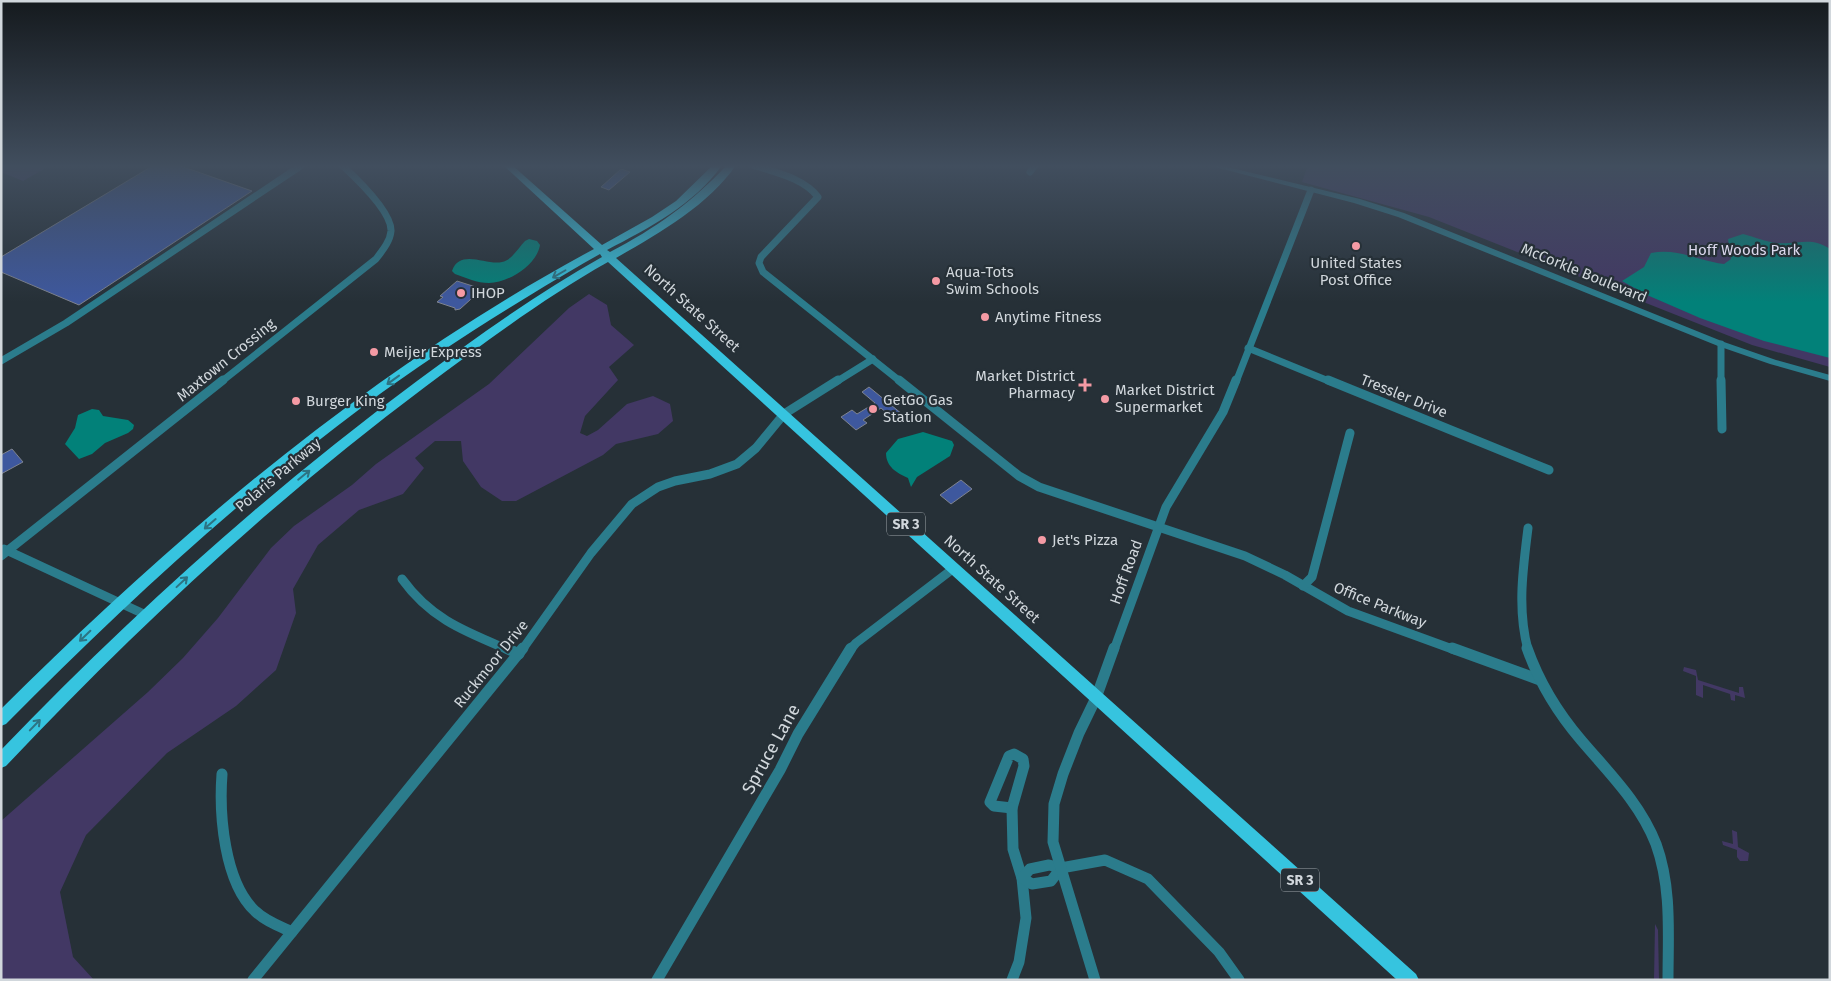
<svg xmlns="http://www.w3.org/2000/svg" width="1831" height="981" font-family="'Fira Sans',sans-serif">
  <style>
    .green { fill: #423864 }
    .water { fill: #028179 }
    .building { fill: #3e589e; stroke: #7e838f }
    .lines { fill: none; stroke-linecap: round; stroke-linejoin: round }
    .minor-far2 { stroke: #2b7c8c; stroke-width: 7 }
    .minor-far1 { stroke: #2b7c8c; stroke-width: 9 }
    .minor { stroke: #2b7c8c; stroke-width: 11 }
    .tertiary { fill: #2b7c8c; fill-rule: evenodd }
    .primary { fill: #36c4df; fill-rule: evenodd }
    .oneway { stroke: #2d7383 }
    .poi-dot { fill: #f49aa4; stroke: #263037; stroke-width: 2 }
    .labels { text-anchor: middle; stroke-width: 4.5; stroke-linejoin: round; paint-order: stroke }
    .shield { fill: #263037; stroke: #9ea5aa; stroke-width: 1 }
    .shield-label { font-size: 14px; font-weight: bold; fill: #d1d7dc }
    .park-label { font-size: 15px; fill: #dbd8ed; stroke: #263037 }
    .poi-label { font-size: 15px; fill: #d1d7dc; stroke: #263037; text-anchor: start }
    .street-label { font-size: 15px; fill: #d1d7dc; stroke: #263037 }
    .near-street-label { font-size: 18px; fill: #d1d7dc; stroke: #263037 }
  </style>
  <rect width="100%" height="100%" fill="#263037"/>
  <g class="green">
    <path d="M1,165H51L23,181L1,172Z"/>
    <path d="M1308,165H1830V367L1752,345L1429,217L1302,182Z"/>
    <path d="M589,294L607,305L611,325L634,345L609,367L618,380L585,416L580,433L587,436L598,430L627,404L653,396L670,404L673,421L658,434L616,444L603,455L516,501H502L481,487L463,461L461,441H435L415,458L424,468L403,494L359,510L318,545L293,589L296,613L276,670L236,706L167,753L86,835L60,892L73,957L94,980H1V821L148,692L183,658L218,618L271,548L294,526L352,485L376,464L489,384L569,308Z"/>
    <path d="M1684,667L1696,670L1698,680L1739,693V687H1743L1745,698L1735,695V701L1731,700L1730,694L1703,685V698L1696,695V676L1683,671Z"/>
    <path d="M1732,830L1737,832L1738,847L1749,853L1748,861H1740L1737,857V850L1723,845L1722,841L1733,844Z"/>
    <path d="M1655,924L1658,930L1659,980H1654Z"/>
  </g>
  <g class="water">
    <path d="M1743,234C1755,237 1766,242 1777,243C1798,245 1811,236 1830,249V358L1764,341L1700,318L1647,295L1622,281L1644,267L1651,253C1679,248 1698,261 1724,264L1731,259L1728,239Z"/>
    <path d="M529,239L537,241L540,245C537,265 508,283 489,283C477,283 466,278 455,274L452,271C460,248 487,266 502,262C512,260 518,248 525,241Z"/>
    <path d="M92,409L99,410L103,416L128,420L134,425L133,429L128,433L105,443L92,454L79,459L65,444L75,428L78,415Z"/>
    <path d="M923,432L952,441L954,445L950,456L917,477L911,487L908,478C897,473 886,467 886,453L898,439Z"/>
  </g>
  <g class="building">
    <path d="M154,165H178L252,191L79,305L1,272V257Z"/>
    <path d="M621,169L630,172L609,190L601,187Z"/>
    <path d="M457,281L482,289L460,309L455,310V308L437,302L443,297L440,296Z"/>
    <path d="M869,387L902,414L894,419L881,408L863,420L867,423L856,430L841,417L852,410L857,414L875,403L862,392Z"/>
    <path d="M12,449L23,462L1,474V455Z"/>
    <path d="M961,480L972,489L951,504L940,495Z"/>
  </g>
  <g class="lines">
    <g class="minor-far2">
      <path d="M753,165C774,172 804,178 818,197L761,257L759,263L763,272L901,382"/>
      <path d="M1030,172L1035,165"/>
      <path d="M1721,344V382"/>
      <path d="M1248,348L1331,382"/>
      <path d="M1,361L66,323L302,165"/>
      <path d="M221,382L376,259C382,251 390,242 391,231C392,212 356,178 342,165"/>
      <path d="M836,382L873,359"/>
      <path d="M1236,382L1311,190"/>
    </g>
    <g class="minor-far1">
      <path d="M899,380L1019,476L1039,487L1245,556L1285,575L1348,611L1455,650"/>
      <path d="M1328,380L1549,470"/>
      <path d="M1721,380L1722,429"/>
      <path d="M4,549L146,615"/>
      <path d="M1,556L223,380"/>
      <path d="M402,579C431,619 464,631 509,650"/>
      <path d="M1303,586L1312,577L1350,433"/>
      <path d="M522,650L591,553L632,504L658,487L675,481L710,474L737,464L756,448L784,414L838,380"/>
      <path d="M850,650L856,643L954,568"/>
      <path d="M1114,650L1166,507L1223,412L1236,380"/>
      <path d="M1528,650C1517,609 1523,569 1528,528"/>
    </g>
    <g class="minor">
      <path d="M506,648L519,654"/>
      <path d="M1452,648L1540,680"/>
      <path d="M1527,648C1539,682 1558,713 1581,740C1609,773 1640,803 1656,844C1672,888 1668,935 1668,980"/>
      <path d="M1014,754L1023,759L1024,766L1012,808L994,806L990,802L1009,756Z"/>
      <path d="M222,774C219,814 224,882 255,911C265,921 279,926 292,932"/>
      <path d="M1012,808L1013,849L1022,878L1026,918L1019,962L1012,980"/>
      <path d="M1049,865L1061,868L1051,881L1032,884L1022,878L1030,869Z"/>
      <path d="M1061,868L1105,860L1148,879L1219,952L1239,980"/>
      <path d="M253,980L523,648"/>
      <path d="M657,980L780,770L798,734L851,648"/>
      <path d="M1095,980L1053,842L1054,804L1063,774L1079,733L1096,698L1114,648"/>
    </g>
    <path class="tertiary" d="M1207,165H1219L1360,199L1404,213L1724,342L1776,360L1830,375V381L1770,364L1718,346L1398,217L1354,203Z"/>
    <path class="primary" d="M503,165H512L602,245L652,217L676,201L713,165H722C695,204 649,228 607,250L610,252C656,228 691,203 727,165H736C709,205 658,234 616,258L1416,974L1419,980H1397L608,262C544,298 484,343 425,387C274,500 136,628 6,766L1,768V750C130,616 267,492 417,381C476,337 538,293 602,257L600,254L584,263C509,307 435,353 365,405C236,501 119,610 6,724L1,726V709C179,532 372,368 594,249Z"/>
  </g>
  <defs><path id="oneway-shaft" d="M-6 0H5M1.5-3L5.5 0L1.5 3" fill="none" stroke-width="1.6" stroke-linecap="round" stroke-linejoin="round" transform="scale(1.25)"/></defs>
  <g class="oneway">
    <use href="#oneway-shaft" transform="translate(559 274) rotate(150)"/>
    <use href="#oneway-shaft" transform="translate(393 380) rotate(144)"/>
    <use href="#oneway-shaft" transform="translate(304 475) rotate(-39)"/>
    <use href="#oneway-shaft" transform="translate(210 524) rotate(139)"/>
    <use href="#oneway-shaft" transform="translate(182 582) rotate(-43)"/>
    <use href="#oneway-shaft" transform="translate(85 636) rotate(136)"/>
    <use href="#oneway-shaft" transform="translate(35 725) rotate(-46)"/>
  </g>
  <linearGradient id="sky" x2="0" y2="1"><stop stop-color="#151a1e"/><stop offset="0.55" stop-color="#414e5e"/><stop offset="1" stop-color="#414e5e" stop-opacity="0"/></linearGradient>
  <rect width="1831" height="302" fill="url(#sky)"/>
  <g class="poi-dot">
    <circle cx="1356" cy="246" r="5"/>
    <circle cx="936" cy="281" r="5"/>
    <circle cx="461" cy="293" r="5"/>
    <circle cx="985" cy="317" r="5"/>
    <circle cx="374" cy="352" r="5"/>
    <path d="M1082.5 377.5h5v5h5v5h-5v5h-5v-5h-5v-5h5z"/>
    <circle cx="1105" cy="399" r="5"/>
    <circle cx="296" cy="401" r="5"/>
    <circle cx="873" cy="409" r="5"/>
    <circle cx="1042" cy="540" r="5"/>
  </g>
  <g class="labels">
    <g class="shield">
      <rect x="887" y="512.5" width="38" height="23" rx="4"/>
      <rect x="1281" y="868.5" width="38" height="23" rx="4"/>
    </g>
    <g class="shield-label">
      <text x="906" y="529">SR 3</text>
      <text x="1300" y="885">SR 3</text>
    </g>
    <g class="park-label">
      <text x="1744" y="255">Hoff Woods Park</text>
    </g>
    <g class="poi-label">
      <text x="1356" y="268" text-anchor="middle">United States<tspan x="1356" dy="17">Post Office</tspan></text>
      <text x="946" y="277">Aqua-Tots<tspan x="946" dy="17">Swim Schools</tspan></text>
      <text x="471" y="298">IHOP</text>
      <text x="995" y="322">Anytime Fitness</text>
      <text x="384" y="357">Meijer Express</text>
      <text x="1075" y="381" text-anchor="end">Market District<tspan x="1075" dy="17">Pharmacy</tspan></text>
      <text x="1115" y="395">Market District<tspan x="1115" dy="17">Supermarket</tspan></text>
      <text x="883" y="405">GetGo Gas<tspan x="883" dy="17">Station</tspan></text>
      <text x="306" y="406">Burger King</text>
      <text x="1052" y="545">Jet's Pizza</text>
    </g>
    <g class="street-label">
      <text transform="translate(1584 273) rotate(22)" y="5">McCorkle Boulevard</text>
      <text transform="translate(692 308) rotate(42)" y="5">North State Street</text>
      <text transform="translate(226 360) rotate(-39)" y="5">Maxtown Crossing</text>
      <text transform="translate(1404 396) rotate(22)" y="5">Tressler Drive</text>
      <text transform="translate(278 475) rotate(-40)" y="5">Polaris Parkway</text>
      <text transform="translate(1126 572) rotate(-70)" y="5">Hoff Road</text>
      <text transform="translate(992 579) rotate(42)" y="5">North State Street</text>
      <text transform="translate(1380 605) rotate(22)" y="5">Office Parkway</text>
      <text transform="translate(491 664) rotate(-51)" y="5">Ruckmoor Drive</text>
    </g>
    <g class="near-street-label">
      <text transform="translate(771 749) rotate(-61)" y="6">Spruce Lane</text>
    </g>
  </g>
  <rect width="1831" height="981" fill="none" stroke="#d1d7dc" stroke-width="5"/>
</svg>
